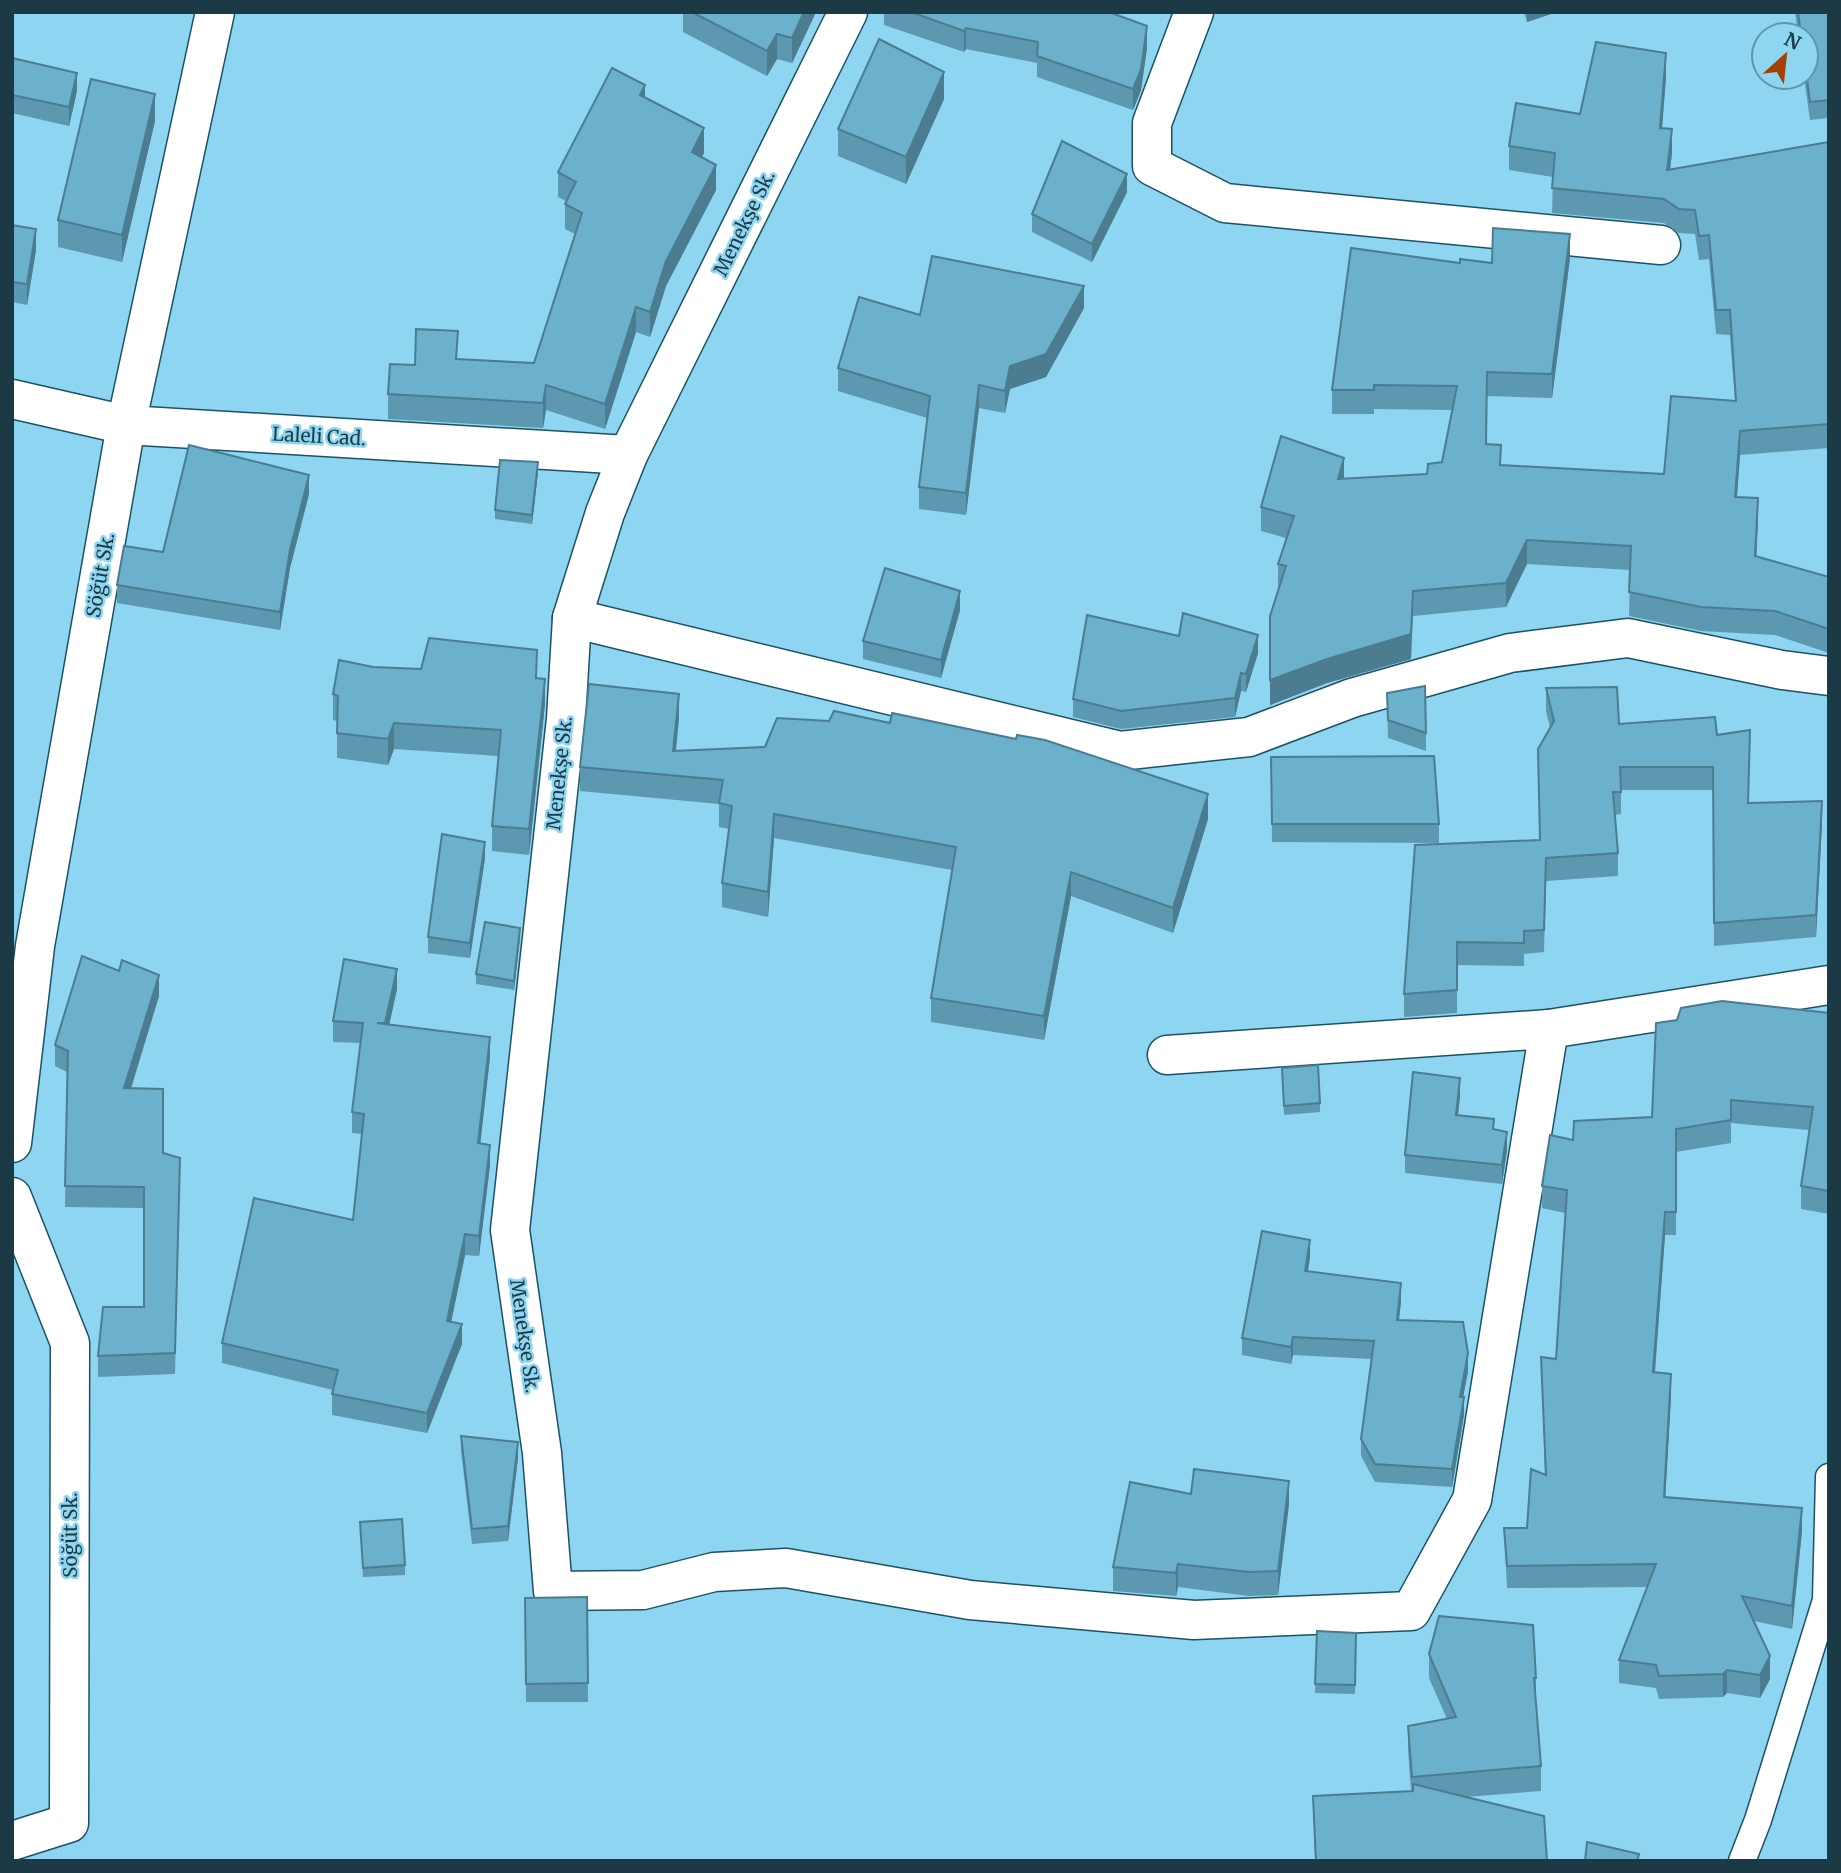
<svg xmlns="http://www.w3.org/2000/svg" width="1841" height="1873" font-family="Merriweather,serif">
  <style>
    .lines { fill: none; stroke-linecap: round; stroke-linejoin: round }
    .service-casing { stroke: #1b5265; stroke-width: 29 }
    .minor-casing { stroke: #1b5265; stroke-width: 41 }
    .service { stroke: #fff; stroke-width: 26 }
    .minor { stroke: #fff; stroke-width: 38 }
    .wall { fill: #5c98af }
    .shaded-wall { fill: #4b7c8f }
    .building { fill: #6bb1cc; stroke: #4b7c8f; stroke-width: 2 }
    .labels { text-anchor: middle; stroke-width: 5; stroke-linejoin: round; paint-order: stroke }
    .street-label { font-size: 19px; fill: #1c3a45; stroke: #8ed5f1 }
  </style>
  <rect width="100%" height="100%" fill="#8ed5f1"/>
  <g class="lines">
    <defs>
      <path id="service" d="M1742,1861L1758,1820L1826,1600L1829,1477"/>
      <g id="minor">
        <path d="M848,12L628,455L605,513L572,618L566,719L510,1230L542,1453L553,1591L643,1590L714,1572L786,1568L970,1600L1194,1620L1411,1611L1472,1500L1549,1029L1829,985"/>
        <path d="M1194,12L1152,123V166L1225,203L1661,245"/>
        <path d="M12,399L126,425L628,455"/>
        <path d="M572,618L1120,751L1249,737L1352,698L1510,653L1628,638L1782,670L1829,676"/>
        <path d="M1167,1055L1549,1029"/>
        <path d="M12,1143L35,946L126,425L215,12"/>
        <path d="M12,1197L70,1343L69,1823L12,1841"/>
      </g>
    </defs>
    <use href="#service" class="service-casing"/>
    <use href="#minor" class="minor-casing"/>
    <use href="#service" class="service"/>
    <use href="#minor" class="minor"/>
  </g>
  <g class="wall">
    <path d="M683,12H816L792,63L777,59L767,76L683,32Z"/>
    <path d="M884,12H1109L1147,48L1141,90L1133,110L1037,77V63L966,49L964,52L884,25Z"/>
    <path d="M1524,12H1557L1527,22Z"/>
    <path d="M1795,12H1829V118L1810,120L1804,77H1806V35H1798Z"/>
    <path d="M12,58L77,91L69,126L12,113Z"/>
    <path d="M1666,77L1662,128L1672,153L1670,170L1829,142V448L1740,455L1737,497L1758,522L1756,557L1829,577V653L1775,635L1701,631L1629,616L1630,570L1527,564L1506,607L1413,616L1411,659L1327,683L1270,705V616L1278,588V564L1286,538L1261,531V507L1344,479L1427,474L1442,462L1452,410L1374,409V414H1332V390L1460,263H1492L1570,258L1552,398L1487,396V444L1501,465L1664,474L1735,401L1730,335L1716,334L1709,259L1699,260L1695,234L1679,233L1664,223L1552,213L1553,177L1509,170V146L1580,114Z"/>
    <path d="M645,98L704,153L702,157L716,190L666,286L650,337L636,332L605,429L546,410L543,428L388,419V394L415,365L458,359L534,363L575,234L565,229V204L566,201L558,197V172Z"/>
    <path d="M944,99L906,184L838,156V129Z"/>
    <path d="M155,121L122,262L58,247V220Z"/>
    <path d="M1127,192L1092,262L1032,232V214Z"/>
    <path d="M12,225L36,250L27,305L12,302Z"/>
    <path d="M1084,308L1046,377L1010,389L1005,413L979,408L966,515L919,509V487L927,418L838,391V368L920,315Z"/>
    <path d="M538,472L532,524L495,519V510Z"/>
    <path d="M309,494L290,568L280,630L117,603V585L163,552Z"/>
    <path d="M960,610L941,678L863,659V641Z"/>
    <path d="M1258,653L1246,692L1241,691L1235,717L1121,729L1073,717V699Z"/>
    <path d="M373,667L537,678L545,704L529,855L492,851V826L499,756L394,749L388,765L337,758V721L333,720V694Z"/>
    <path d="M1546,688L1619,724L1717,735L1750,753L1748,803L1822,823L1816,937L1714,946L1713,790H1621V814L1615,815L1618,853V876L1546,881L1544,952L1524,954V966L1457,965V1013L1404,1017V994L1539,840L1550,728L1546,711Z"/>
    <path d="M1387,693L1426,733V751L1388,738Z"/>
    <path d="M679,718L676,751L1208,819L1173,933L1071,896L1044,1040L931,1022V998L952,870L774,838L768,917L722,907V883L729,829L719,827V804L580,791V767Z"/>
    <path d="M1271,757L1439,824V843L1272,842Z"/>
    <path d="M485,858L470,958L428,953V937Z"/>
    <path d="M520,937L514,990L476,984V974Z"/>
    <path d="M397,989L389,1025L490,1057L480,1144L490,1165L479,1256L465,1255L451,1322L462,1344L427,1433L332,1415V1394L333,1390L222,1363V1343L353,1220L362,1134L352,1133V1112L361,1043L333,1042V1021Z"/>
    <path d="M159,996L131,1089L163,1153L180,1158L175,1374L98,1377V1356L144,1307V1208L65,1207L67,1072L55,1066V1045Z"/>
    <path d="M1829,1013V1214L1801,1209V1186L1809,1130L1731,1123V1143L1676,1152V1235H1665L1655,1372L1671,1397L1665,1497L1802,1531L1792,1629L1754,1621L1770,1679L1760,1698L1727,1693L1723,1697L1659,1699L1656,1688L1619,1683V1660L1647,1587L1507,1588L1504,1528H1527L1545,1474L1541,1357L1556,1359L1565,1213L1542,1208V1186L1573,1140L1652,1117Z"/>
    <path d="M1282,1068L1320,1103V1112L1284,1115Z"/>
    <path d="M1460,1096L1458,1115L1494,1129L1507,1150L1502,1184L1405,1173V1155Z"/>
    <path d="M1310,1257L1308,1271L1401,1301L1399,1320L1468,1371L1463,1397L1464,1415L1452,1487L1375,1482L1361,1456V1439L1372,1359L1293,1355L1291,1364L1242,1355V1338Z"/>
    <path d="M461,1436L518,1458L508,1541L472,1544L461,1451Z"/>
    <path d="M1191,1494L1289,1504L1278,1595L1249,1596L1178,1587L1176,1596L1113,1591V1567Z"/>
    <path d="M360,1522L405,1565V1575L363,1577Z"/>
    <path d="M587,1597L588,1702H526L525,1598Z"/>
    <path d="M1317,1631L1356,1633L1355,1694L1315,1693Z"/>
    <path d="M1429,1654L1536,1678V1703L1541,1766V1791L1466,1797L1547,1861H1315L1313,1796L1411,1791L1408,1750V1726L1447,1719L1429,1678Z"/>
  </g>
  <g class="shaded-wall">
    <path d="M804,12H816L792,63V38Z"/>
    <path d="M1527,12H1557L1527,22Z"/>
    <path d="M1147,26V48L1141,90L1133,110V89Z"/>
    <path d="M966,28V49L964,52V31Z"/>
    <path d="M777,34V59L767,76V51Z"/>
    <path d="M1666,53V77L1660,152V128Z"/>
    <path d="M944,72V99L906,184V157Z"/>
    <path d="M77,73V91L69,126V107Z"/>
    <path d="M645,85V111L640,95Z"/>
    <path d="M155,94V121L122,262V235Z"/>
    <path d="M704,128V153L692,177V152Z"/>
    <path d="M1672,129V153L1667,194V170Z"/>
    <path d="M716,165V190L666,286L650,337V312L666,261Z"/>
    <path d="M1127,174V192L1092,262V244Z"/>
    <path d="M36,229V250L27,305V284Z"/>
    <path d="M1570,234V258L1552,398V374Z"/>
    <path d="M1084,286V308L1046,377L1010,389L1005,413V391L1010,366Z"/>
    <path d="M636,307V332L605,429V404Z"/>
    <path d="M546,385V410L543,428V403Z"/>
    <path d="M979,385V408L966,515V493Z"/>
    <path d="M1740,431V455L1735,521V497Z"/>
    <path d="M1344,458V482L1338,479Z"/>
    <path d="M538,462V472L532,524V515Z"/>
    <path d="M309,475V494L290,568L280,630V612L290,550Z"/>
    <path d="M1758,498V522L1755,580V556Z"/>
    <path d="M1527,540V564L1506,607V583Z"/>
    <path d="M960,591V610L941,678V660Z"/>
    <path d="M1413,591L1411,659L1327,683L1270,705V680Z"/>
    <path d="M1258,635V653L1246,692V674Z"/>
    <path d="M1241,673V691L1235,717V698Z"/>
    <path d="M545,679V704L529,855V829Z"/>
    <path d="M679,694V718L673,776V751Z"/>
    <path d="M394,723V749L388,765V739Z"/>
    <path d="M1208,794V819L1173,933V908Z"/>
    <path d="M1822,801V823L1816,937V915Z"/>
    <path d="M774,814V838L768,917V892Z"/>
    <path d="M485,842V858L470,958V943Z"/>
    <path d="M1071,872V896L1044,1040V1016Z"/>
    <path d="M520,928V937L514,990V981Z"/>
    <path d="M397,969V989L385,1044V1023Z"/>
    <path d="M159,975V996L124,1110V1088Z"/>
    <path d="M490,1037V1057L478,1164V1143Z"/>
    <path d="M1460,1078V1096L1456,1133V1115Z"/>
    <path d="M1507,1132V1150L1502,1184V1165Z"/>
    <path d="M490,1145V1165L479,1256V1236Z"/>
    <path d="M1665,1212V1235L1653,1395V1372Z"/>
    <path d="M465,1234V1255L447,1342V1321Z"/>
    <path d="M1310,1240V1257L1305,1289V1271Z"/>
    <path d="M1401,1283V1301L1397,1337V1320Z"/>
    <path d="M462,1324V1344L427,1433V1413Z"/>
    <path d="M1293,1337V1355L1291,1364V1347Z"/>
    <path d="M1468,1353V1371L1460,1414V1397Z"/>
    <path d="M1671,1374V1397L1664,1520V1497Z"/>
    <path d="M1464,1397V1415L1452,1487V1469Z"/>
    <path d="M518,1442V1458L508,1541V1526Z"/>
    <path d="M1289,1481V1504L1278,1595V1571Z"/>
    <path d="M1802,1508V1531L1792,1629V1606Z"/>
    <path d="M1178,1564V1587L1176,1596V1573Z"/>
    <path d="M1770,1656V1679L1760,1698V1675Z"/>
    <path d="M1727,1670V1693L1723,1697V1674Z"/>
  </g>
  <g class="building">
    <path d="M692,12H804L792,38L777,34L767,51Z"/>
    <path d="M911,12H1109L1147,26L1141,69L1133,89L1037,56L1038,42L966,28L964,31Z"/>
    <path d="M1798,12H1829V100L1810,102L1806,72V35H1801Z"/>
    <path d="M879,39L944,72L906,157L838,129Z"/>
    <path d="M1596,42L1666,53L1660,128L1672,129L1667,170L1829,142V424L1740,431L1735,497L1758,498L1755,556L1829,577V629L1775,611L1701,607L1629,592L1631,546L1527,540L1506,583L1413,591L1411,634L1327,659L1270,680V616L1286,566L1278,564L1294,516L1261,507L1281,436L1344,458L1338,479L1427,474L1428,464L1442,462L1457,386L1374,385V390H1332L1351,248L1460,263V259L1492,263L1493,228L1570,234L1552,374L1487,372L1486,444L1501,445L1500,465L1664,474L1671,396L1736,401L1730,310H1716L1709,235L1699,236L1695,210L1679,209L1664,199L1552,188L1555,153L1509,146L1516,103L1580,114Z"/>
    <path d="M12,58L77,73L69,107L12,95Z"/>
    <path d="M612,68L645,85L640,95L704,128L692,152L716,165L666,261L650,312L636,307L605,404L546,385L543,403L388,394L390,364L415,365L416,329L458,331L456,359L534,363L582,213L565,204L576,182L558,172Z"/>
    <path d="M91,79L155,94L122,235L58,220Z"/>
    <path d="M1062,141L1127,174L1092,244L1032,214Z"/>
    <path d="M12,225L36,229L27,284L12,282Z"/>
    <path d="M932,256L1084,286L1046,354L1010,366L1005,391L979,385L966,493L919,487L930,396L838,368L859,297L920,315Z"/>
    <path d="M189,445L309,475L290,550L280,612L117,585L124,546L163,552Z"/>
    <path d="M500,460L538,462L532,515L495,510Z"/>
    <path d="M885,568L960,591L941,660L863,641Z"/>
    <path d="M1183,613L1258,635L1246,674L1241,673L1235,698L1121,711L1073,699L1087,615L1179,636Z"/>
    <path d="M429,638L537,650L536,678L545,679L529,829L492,826L501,730L394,723L388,739L337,733L338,696L333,694L339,660L373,667L421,669Z"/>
    <path d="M589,684L679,694L673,751L765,747L777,718L829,721L834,711L890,723L892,713L1016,739L1017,735L1045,740L1208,794L1173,908L1071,872L1044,1016L931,998L956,847L774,814L768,892L722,883L732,806L719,803L723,780L580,767Z"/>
    <path d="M1425,686L1426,733L1388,720L1387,693Z"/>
    <path d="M1617,687L1619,724L1715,717L1717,735L1750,730L1748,803L1822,801L1816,915L1714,923L1713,767H1620L1621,792H1613L1618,853L1546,858L1544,930L1524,931V943L1457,942V990L1404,994L1415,845L1540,840L1538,749L1554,721L1546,688Z"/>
    <path d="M1434,756L1439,824H1272L1271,757Z"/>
    <path d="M442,834L485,842L470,943L428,937Z"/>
    <path d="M485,922L520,928L514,981L476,974Z"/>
    <path d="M82,956L119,971L122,960L159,975L124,1088L163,1089V1153L180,1158L175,1353L98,1356L103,1307H144V1187L65,1186L68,1051L55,1045Z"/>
    <path d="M344,959L397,969L385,1023H377L490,1037L478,1143L490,1145L479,1236L465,1234L447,1321L462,1324L427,1413L332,1394L338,1370L222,1343L254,1198L353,1220L364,1114L352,1112L363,1023L333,1021Z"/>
    <path d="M1722,1001L1829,1013V1191L1801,1186L1813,1107L1731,1100V1120L1676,1129V1212H1665L1653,1372L1671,1374L1664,1497L1802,1508L1792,1606L1742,1596L1770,1656L1760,1675L1727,1670L1723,1674L1659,1676L1656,1665L1619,1660L1656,1564L1507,1566L1504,1528H1527L1531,1469L1546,1475L1541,1357L1556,1359L1567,1190L1542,1186L1550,1135L1573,1140L1574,1121L1652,1117L1656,1023L1677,1020L1681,1008Z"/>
    <path d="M1318,1065L1320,1103L1284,1106L1282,1068Z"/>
    <path d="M1413,1072L1460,1078L1456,1115L1494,1119L1493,1129L1507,1132L1502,1165L1405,1155Z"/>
    <path d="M1262,1231L1310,1240L1305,1271L1401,1283L1397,1320L1463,1322L1468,1353L1460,1397H1464L1452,1469L1375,1464L1361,1439L1374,1341L1293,1337L1291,1347L1242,1338Z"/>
    <path d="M461,1436L518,1442L508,1526L472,1529Z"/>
    <path d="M1194,1469L1289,1481L1278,1571L1249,1572L1178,1564L1176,1573L1113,1567L1130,1482L1191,1494Z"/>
    <path d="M402,1519L405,1565L363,1568L360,1522Z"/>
    <path d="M587,1597L588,1683L526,1684L525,1598Z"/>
    <path d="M1439,1616L1533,1625L1536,1678H1534L1541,1766L1412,1777L1408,1726L1456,1717L1429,1654Z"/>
    <path d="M1317,1631L1356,1633L1355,1685L1315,1684Z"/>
    <path d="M1413,1784L1544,1816L1547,1861H1316L1313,1796L1413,1791Z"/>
    <path d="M1587,1842L1639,1854L1637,1861H1585Z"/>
  </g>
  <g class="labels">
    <g class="street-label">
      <text transform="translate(744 223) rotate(-64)" y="7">Menekşe Sk.</text>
      <text transform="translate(319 436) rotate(3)" y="7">Laleli Cad.</text>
      <text transform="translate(100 575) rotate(-80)" y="7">Söğüt Sk.</text>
      <text transform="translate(559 773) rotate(-84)" y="7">Menekşe Sk.</text>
      <text transform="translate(525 1336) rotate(82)" y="7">Menekşe Sk.</text>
      <text transform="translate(70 1535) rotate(-90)" y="7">Söğüt Sk.</text>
    </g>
  </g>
  <rect width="1841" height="1873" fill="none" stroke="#1c3a45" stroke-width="28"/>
  <g transform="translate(1785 56) rotate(27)"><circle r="33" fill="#8ed5f1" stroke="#6097ac" stroke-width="2"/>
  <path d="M0-5L12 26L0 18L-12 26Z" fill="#a44201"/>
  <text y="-10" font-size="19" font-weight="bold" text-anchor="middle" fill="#1c3a45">N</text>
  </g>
</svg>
